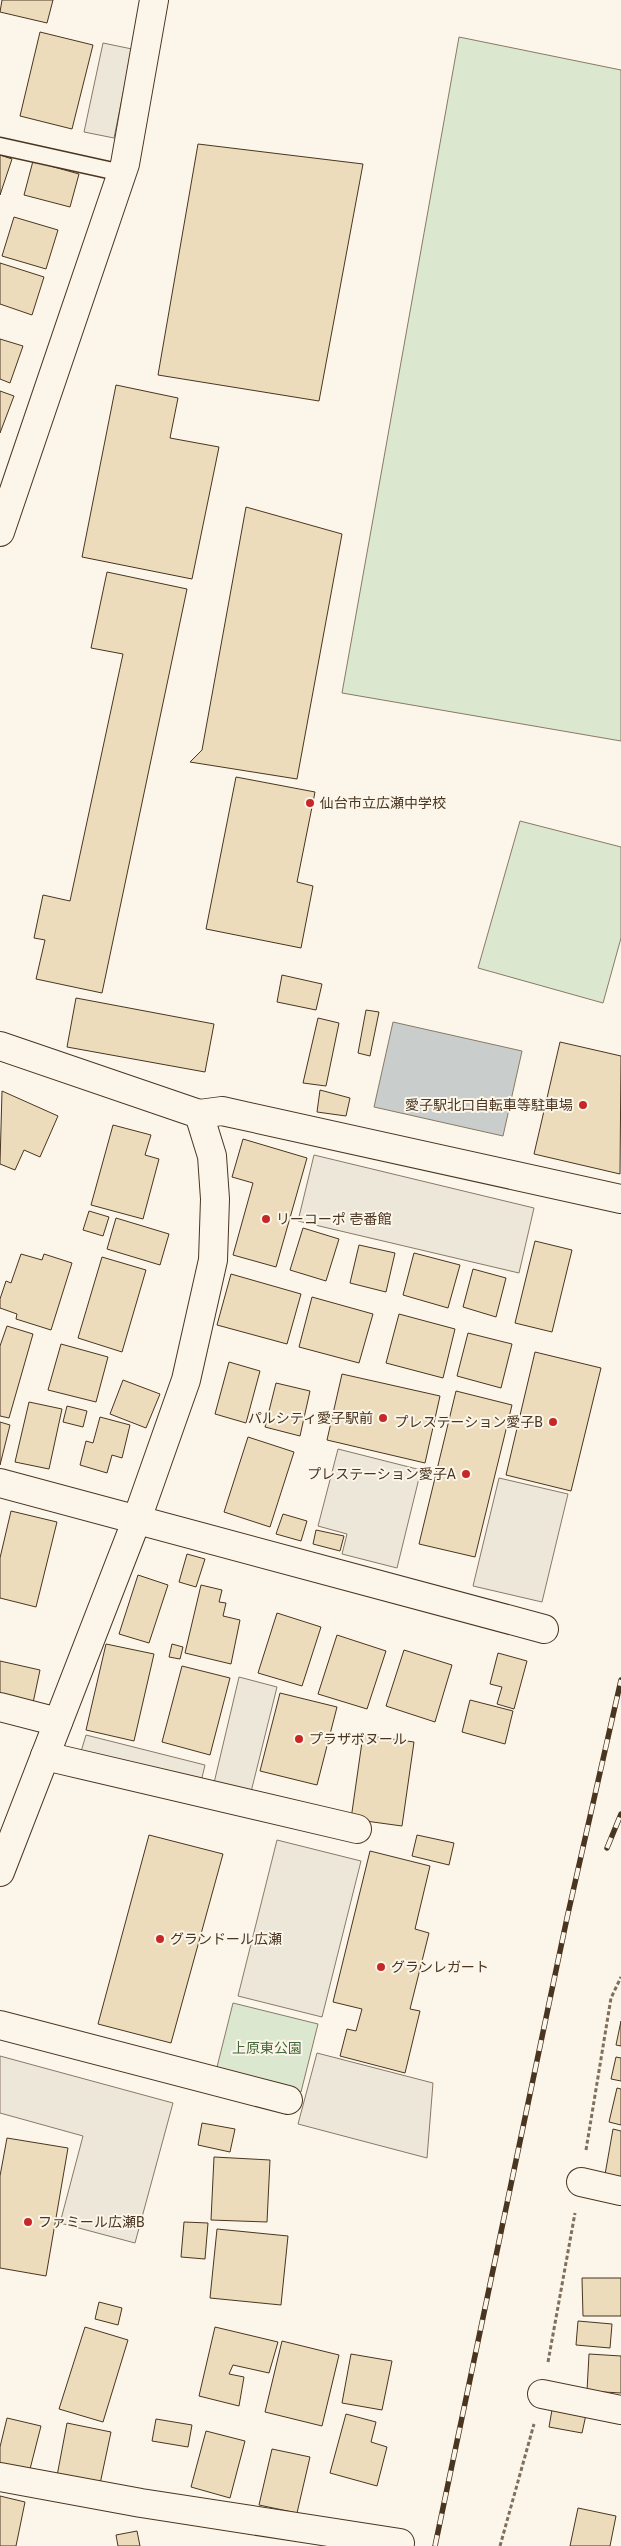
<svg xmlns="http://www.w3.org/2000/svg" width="621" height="2546" font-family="Roboto,'Noto Sans JP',sans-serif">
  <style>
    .green { fill: #dce7d0; stroke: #887966 }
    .parking { fill: #ede7d9; stroke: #887966 }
    .water { fill: #c9cecd; stroke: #887966 }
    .building { fill: #ecdcbc; stroke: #4a3520 }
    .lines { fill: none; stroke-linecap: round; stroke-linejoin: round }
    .lane-casing { stroke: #4a3520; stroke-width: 19 }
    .street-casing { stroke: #4a3520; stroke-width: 30 }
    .path { stroke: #7f6f5c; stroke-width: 3; stroke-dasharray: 4 2.5; stroke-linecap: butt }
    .lane { stroke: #fbf6e9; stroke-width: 16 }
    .street { stroke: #fbf6e9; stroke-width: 28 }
    .rail-casing { stroke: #4a3520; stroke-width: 5.5 }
    .rail { stroke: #fbf6e9; stroke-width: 4; stroke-dasharray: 11; stroke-linecap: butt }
    .poi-dot { fill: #c62828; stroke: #fbf6e9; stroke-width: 2 }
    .labels { text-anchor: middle; stroke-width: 4; stroke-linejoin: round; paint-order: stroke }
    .poi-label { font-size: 14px; fill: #4a3520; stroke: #fbf6e9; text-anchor: start }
    .park-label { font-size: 14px; fill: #436837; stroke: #fbf6e9 }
  </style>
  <rect width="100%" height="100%" fill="#fbf6e9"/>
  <g class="green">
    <path d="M459,37L621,70V741L342,693Z"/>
    <path d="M520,821L621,847V938L603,1003L478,968Z"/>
    <path d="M233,2003L318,2024L301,2092L216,2071Z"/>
  </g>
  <g class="parking">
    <path d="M103,43L132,49L114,138L84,132Z"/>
    <path d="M314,1155L534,1208L519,1273L298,1221Z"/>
    <path d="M338,1449L421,1470L397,1568L342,1554L347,1534L318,1526Z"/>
    <path d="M499,1478L568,1494L542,1602L473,1586Z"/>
    <path d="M239,1677L277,1687L251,1792L214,1783Z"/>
    <path d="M86,1735L205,1765L200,1786L80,1755Z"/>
    <path d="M277,1840L361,1861L322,2017L238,1996Z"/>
    <path d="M317,2053L433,2083L427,2158L298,2124Z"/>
    <path d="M0,2056L173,2103L135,2243L60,2223L83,2136L0,2113Z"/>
  </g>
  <path class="water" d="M393,1022L522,1051L503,1136L374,1107Z"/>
  <g class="building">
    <path d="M2,0H53L47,23L0,12Z"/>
    <path d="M40,32L93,45L72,129L20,116Z"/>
    <path d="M198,144L363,164L319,401L158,375Z"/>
    <path d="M0,155L12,159L0,195Z"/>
    <path d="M33,161L79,174L70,207L24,195Z"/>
    <path d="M14,217L58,230L46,269L2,256Z"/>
    <path d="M0,263L44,277L32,315L0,304Z"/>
    <path d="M0,339L23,346L10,383L0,379Z"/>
    <path d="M116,385L178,398L170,438L219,447L192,579L82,557Z"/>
    <path d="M0,391L14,396L0,433Z"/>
    <path d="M246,507L342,534L297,779L190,762L202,750Z"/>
    <path d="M107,572L187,589L102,993L36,979L45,940L34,938L43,895L70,901L123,654L91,648Z"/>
    <path d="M236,777L315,792L297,882L313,886L301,948L206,929Z"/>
    <path d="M282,975L322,984L316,1010L277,1002Z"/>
    <path d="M76,998L214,1024L205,1072L67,1047Z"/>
    <path d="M366,1010L379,1012L370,1056L358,1053Z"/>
    <path d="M318,1018L339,1023L326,1086L303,1083Z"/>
    <path d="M560,1042L621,1056L620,1174L534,1154Z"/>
    <path d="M320,1090L350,1098L346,1116L317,1112Z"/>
    <path d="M2,1091L58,1116L40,1157L24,1150L15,1170L0,1164Z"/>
    <path d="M113,1125L151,1135L145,1155L159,1159L143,1219L91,1205Z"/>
    <path d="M243,1139L307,1158L276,1267L233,1255L253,1183L232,1177Z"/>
    <path d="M89,1211L109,1217L103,1236L83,1230Z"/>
    <path d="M116,1218L169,1234L160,1265L107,1249Z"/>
    <path d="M303,1228L339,1239L326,1281L290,1270Z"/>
    <path d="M535,1241L572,1250L552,1332L515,1323Z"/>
    <path d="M359,1245L395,1253L386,1292L350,1283Z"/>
    <path d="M414,1253L460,1265L448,1308L403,1295Z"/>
    <path d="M21,1254L42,1260L44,1254L72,1263L51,1330L16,1319L17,1314L0,1308V1299L6,1281L11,1283Z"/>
    <path d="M102,1257L146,1270L122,1352L78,1338Z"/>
    <path d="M473,1269L506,1278L496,1317L463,1307Z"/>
    <path d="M231,1274L301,1294L287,1344L217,1325Z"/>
    <path d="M312,1297L373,1314L359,1363L299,1347Z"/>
    <path d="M399,1314L455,1329L443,1378L386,1363Z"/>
    <path d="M7,1326L33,1334L9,1418L0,1416V1346Z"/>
    <path d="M468,1333L512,1344L501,1388L457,1376Z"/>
    <path d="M61,1344L108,1357L96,1402L48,1390Z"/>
    <path d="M535,1352L601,1368L571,1491L506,1475Z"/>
    <path d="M229,1362L260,1371L246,1423L215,1414Z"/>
    <path d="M342,1374L440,1396L425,1463L327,1440Z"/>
    <path d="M123,1380L160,1394L146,1428L110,1414Z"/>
    <path d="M276,1383L310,1391L300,1436L265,1427Z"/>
    <path d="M456,1391L512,1405L475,1557L419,1544Z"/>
    <path d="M29,1402L62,1409L49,1469L15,1462Z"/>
    <path d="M67,1406L87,1411L83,1427L63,1422Z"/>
    <path d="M100,1417L130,1425L122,1458L112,1455L107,1473L80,1465L86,1441L93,1443Z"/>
    <path d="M0,1422L10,1425L0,1465Z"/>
    <path d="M248,1437L294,1452L270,1527L224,1512Z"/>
    <path d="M11,1511L57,1522L36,1607L0,1598V1558Z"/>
    <path d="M283,1514L307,1521L301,1541L276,1534Z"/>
    <path d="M316,1530L344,1536L340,1551L313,1544Z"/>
    <path d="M187,1554L205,1559L196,1587L179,1582Z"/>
    <path d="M138,1575L168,1585L149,1643L119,1634Z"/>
    <path d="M201,1585L222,1590L219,1602L226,1603L223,1616L240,1620L231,1664L185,1653Z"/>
    <path d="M277,1613L321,1627L302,1686L258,1673Z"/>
    <path d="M337,1635L386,1651L367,1709L318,1694Z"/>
    <path d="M106,1644L154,1654L134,1741L86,1730Z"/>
    <path d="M172,1644L183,1647L180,1659L169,1657Z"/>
    <path d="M404,1650L452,1665L435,1722L386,1706Z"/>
    <path d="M498,1653L527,1661L514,1709L497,1704L502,1687L490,1684Z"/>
    <path d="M0,1661L40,1670L33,1703L0,1696Z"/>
    <path d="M182,1666L230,1678L210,1755L162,1742Z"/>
    <path d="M280,1693L337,1707L317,1785L260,1771Z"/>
    <path d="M470,1700L513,1711L505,1744L462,1732Z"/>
    <path d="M363,1735L414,1742L402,1826L351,1819Z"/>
    <path d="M149,1835L223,1854L171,2043L98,2024Z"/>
    <path d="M417,1835L454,1843L449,1865L412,1856Z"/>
    <path d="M370,1851L430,1866L415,1929L429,1933L410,2009L420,2011L405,2073L340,2056L347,2029L356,2031L362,2009L333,2002Z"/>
    <path d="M621,2021V2046L616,2045Z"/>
    <path d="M616,2057L621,2058V2081L611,2079Z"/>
    <path d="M617,2088L621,2089V2125L609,2122Z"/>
    <path d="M202,2123L235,2129L230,2152L198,2145Z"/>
    <path d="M613,2129L621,2131V2189L603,2186Z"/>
    <path d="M7,2138L68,2148L46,2276L0,2268V2176Z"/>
    <path d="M214,2157L270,2160L267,2222L211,2220Z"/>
    <path d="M184,2222L208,2223L205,2259L181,2257Z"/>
    <path d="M217,2229L288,2236L281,2305L210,2298Z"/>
    <path d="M582,2278H621V2316H583Z"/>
    <path d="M99,2302L122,2308L118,2325L95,2319Z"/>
    <path d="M578,2321L612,2324L610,2348L576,2345Z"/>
    <path d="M85,2327L128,2340L103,2422L59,2409Z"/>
    <path d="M215,2327L278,2342L269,2373L233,2365L229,2374L244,2377L239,2406L199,2396Z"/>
    <path d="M282,2341L339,2355L322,2426L265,2412Z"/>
    <path d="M351,2354L392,2361L382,2410L342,2403Z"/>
    <path d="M589,2354L621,2356V2393L587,2391Z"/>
    <path d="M553,2404L587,2410L582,2433L549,2427Z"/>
    <path d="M346,2414L376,2422L371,2442L387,2447L377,2486L330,2473Z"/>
    <path d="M7,2418L41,2426L29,2473L0,2466V2447Z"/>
    <path d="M156,2419L192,2425L188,2447L152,2441Z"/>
    <path d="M67,2423L111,2432L100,2484L57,2476Z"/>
    <path d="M206,2431L245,2441L230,2498L191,2487Z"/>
    <path d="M272,2449L310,2457L297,2513L259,2505Z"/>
    <path d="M0,2496L25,2502L16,2546H0Z"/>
    <path d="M578,2508L616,2516L610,2546H570Z"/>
    <path d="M137,2531L140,2546H118L116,2535Z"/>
  </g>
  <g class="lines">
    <defs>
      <path id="lane" d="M0,146L122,173"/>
      <g id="street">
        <path d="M0,532L125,164L154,0"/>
        <path d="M0,1046L199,1114L212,1156L215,1199L213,1260L186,1380L137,1519L0,1872"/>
        <path d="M199,1114L222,1111L621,1199"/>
        <path d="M0,1483L544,1629"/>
        <path d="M0,1707L58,1722"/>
        <path d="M45,1756L357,1829"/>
        <path d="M0,2025L288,2100"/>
        <path d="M581,2182L621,2191"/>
        <path d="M542,2394L621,2410"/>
        <path d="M0,2477L141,2503L400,2543"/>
      </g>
    </defs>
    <use href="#lane" class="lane-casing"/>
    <use href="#street" class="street-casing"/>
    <g class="path">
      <path d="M586,2150L611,1998L621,1977"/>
      <path d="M548,2362L575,2213"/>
      <path d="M500,2546L534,2424"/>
    </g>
    <use href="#lane" class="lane"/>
    <use href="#street" class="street"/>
    <defs>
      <g id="rail">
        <path d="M607,1848L621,1814"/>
        <path d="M435,2546L567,1918L621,1680"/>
      </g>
    </defs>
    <use href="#rail" class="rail-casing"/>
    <use href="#rail" class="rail"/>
  </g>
  <g class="poi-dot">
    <circle cx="310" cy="803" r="5"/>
    <circle cx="583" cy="1105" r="5"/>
    <circle cx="266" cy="1219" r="5"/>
    <circle cx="383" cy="1418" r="5"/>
    <circle cx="553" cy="1422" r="5"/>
    <circle cx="466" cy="1474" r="5"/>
    <circle cx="299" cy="1739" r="5"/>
    <circle cx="160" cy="1939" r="5"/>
    <circle cx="381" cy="1967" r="5"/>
    <circle cx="28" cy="2222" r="5"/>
  </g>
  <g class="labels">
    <g class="poi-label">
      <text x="320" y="808">仙台市立広瀬中学校</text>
      <text x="573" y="1110" text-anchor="end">愛子駅北口自転車等駐車場</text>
      <text x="276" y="1224">リーコーポ 壱番館</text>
      <text x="373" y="1423" text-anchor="end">パルシティ愛子駅前</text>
      <text x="543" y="1427" text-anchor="end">プレステーション愛子B</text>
      <text x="456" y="1479" text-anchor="end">プレステーション愛子A</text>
      <text x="309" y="1744">プラザボヌール</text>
      <text x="170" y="1944">グランドール広瀬</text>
      <text x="391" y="1972">グランレガート</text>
      <text x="38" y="2227">ファミール広瀬B</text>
    </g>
    <g class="park-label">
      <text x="267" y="2053">上原東公園</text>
    </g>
  </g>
</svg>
